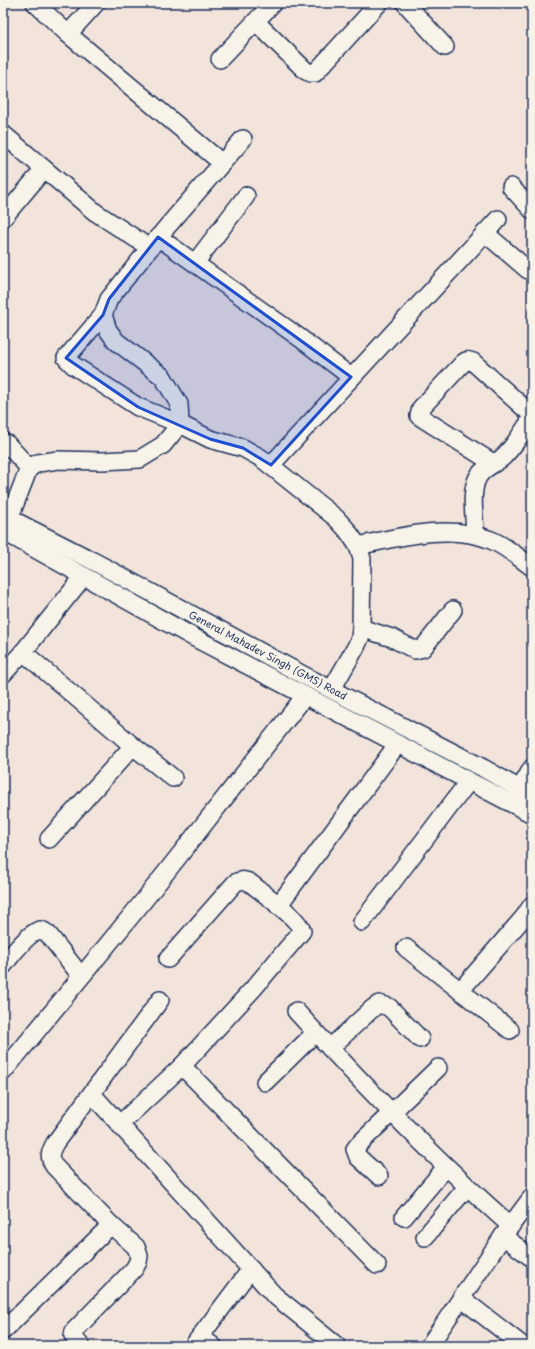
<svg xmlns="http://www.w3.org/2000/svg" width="535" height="1349" font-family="'Playpen Sans',sans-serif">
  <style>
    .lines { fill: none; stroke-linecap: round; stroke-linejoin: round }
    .minor-casing { stroke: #1b2f5e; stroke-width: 20 }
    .minor { stroke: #f7f3e8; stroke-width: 17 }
    .marked { fill: #1d4ed8; fill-opacity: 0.2; stroke: #1d4ed8; stroke-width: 3; stroke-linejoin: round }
    .labels { text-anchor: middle; stroke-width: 3.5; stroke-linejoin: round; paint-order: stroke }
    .street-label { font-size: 10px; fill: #1b2f5e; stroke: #f7f3e8 }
  </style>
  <rect width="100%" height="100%" fill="#f3e4db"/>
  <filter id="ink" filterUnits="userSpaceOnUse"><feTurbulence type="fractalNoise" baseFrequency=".025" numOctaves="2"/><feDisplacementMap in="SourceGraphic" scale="8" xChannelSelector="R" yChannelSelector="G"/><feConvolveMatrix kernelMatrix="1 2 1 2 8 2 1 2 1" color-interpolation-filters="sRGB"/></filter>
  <g filter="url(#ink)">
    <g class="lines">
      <defs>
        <g id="minor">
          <path d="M35,3L68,34L222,163"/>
          <path d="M405,3L445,47"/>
          <path d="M256,22L306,71L311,73H315L379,3"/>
          <path d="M68,34L96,3"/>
          <path d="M220,59L273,3"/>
          <path d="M3,134L95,212L150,248"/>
          <path d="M511,187L532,210"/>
          <path d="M3,218L44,169"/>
          <path d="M485,233L528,270"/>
          <path d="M158,237L300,338L351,377"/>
          <path d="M195,263L246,196"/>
          <path d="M103,315L66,358L73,365L138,407L180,424L210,439L243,448L261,458L336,518L347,530L358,546L362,559L361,628L360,638L356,647L332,689"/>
          <path d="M3,442L7,444L29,468"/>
          <path d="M493,463L422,418L419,416L421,408L463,363C466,360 468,360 473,362L532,415"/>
          <path d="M271,465L498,219"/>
          <path d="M3,515L93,561L305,676L483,768L532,796"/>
          <path d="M9,519L29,468L38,463L58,460L102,461L140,459L163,445L180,424L179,404L163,377L116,341L108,330L103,315L109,299L166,228L243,139"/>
          <path d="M3,531L193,637L532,814"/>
          <path d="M475,535C475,519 470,494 477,479C481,469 493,465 502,458C514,447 523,431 532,418"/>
          <path d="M358,546C400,537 449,523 491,540C506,546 519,558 532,567"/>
          <path d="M361,628L392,638L415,650L423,648L453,610"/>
          <path d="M23,652L133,746L173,778"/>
          <path d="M3,674L23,652L84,576"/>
          <path d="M520,789L532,768"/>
          <path d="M49,839L133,746"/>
          <path d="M278,906L397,745"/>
          <path d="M362,922L469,781"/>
          <path d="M406,948L510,1030"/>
          <path d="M3,966C10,957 29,932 40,930C43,930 45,932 48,934L81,976"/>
          <path d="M460,991L524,917L532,905"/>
          <path d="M296,1011C364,1086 435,1159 511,1226"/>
          <path d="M330,1048L373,1008L379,1004L389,1007L420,1039"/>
          <path d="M182,1066L377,1265"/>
          <path d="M3,1072L145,899L305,696"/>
          <path d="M265,1082L315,1033"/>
          <path d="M92,1094L274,1295L337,1346"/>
          <path d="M120,1124L182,1066L253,989L302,931C298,917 261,892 249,882C243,880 240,880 235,883L168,959"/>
          <path d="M379,1176L358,1157L355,1149L358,1145L438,1068"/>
          <path d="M404,1217L446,1167"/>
          <path d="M503,1236L532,1258"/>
          <path d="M425,1237L467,1187"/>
          <path d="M461,1298L523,1346"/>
          <path d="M3,1331L111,1225"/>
          <path d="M200,1337L213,1346"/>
          <path d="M81,1346L73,1336L74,1331L134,1269L138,1262L139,1256L136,1247L111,1225L54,1166C48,1157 50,1152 55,1143L160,1000"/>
          <path d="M193,1346L251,1269"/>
          <path d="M429,1346L503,1236L532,1197"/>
        </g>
      </defs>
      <use href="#minor" class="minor-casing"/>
      <use href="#minor" class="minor"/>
    </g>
  </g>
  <path class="marked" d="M158,237L351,377L271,465L243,448L210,439L138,407L66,358L103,315L109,299Z"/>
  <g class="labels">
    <g class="street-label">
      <text transform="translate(268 655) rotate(28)" y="4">General Mahadev Singh (GMS) Road</text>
    </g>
  </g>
  <rect width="535" height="1349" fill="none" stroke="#f7f3e8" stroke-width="16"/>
  <rect x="8" y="8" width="519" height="1333" fill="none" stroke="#1b2f5e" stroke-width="1.5" filter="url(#ink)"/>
</svg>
